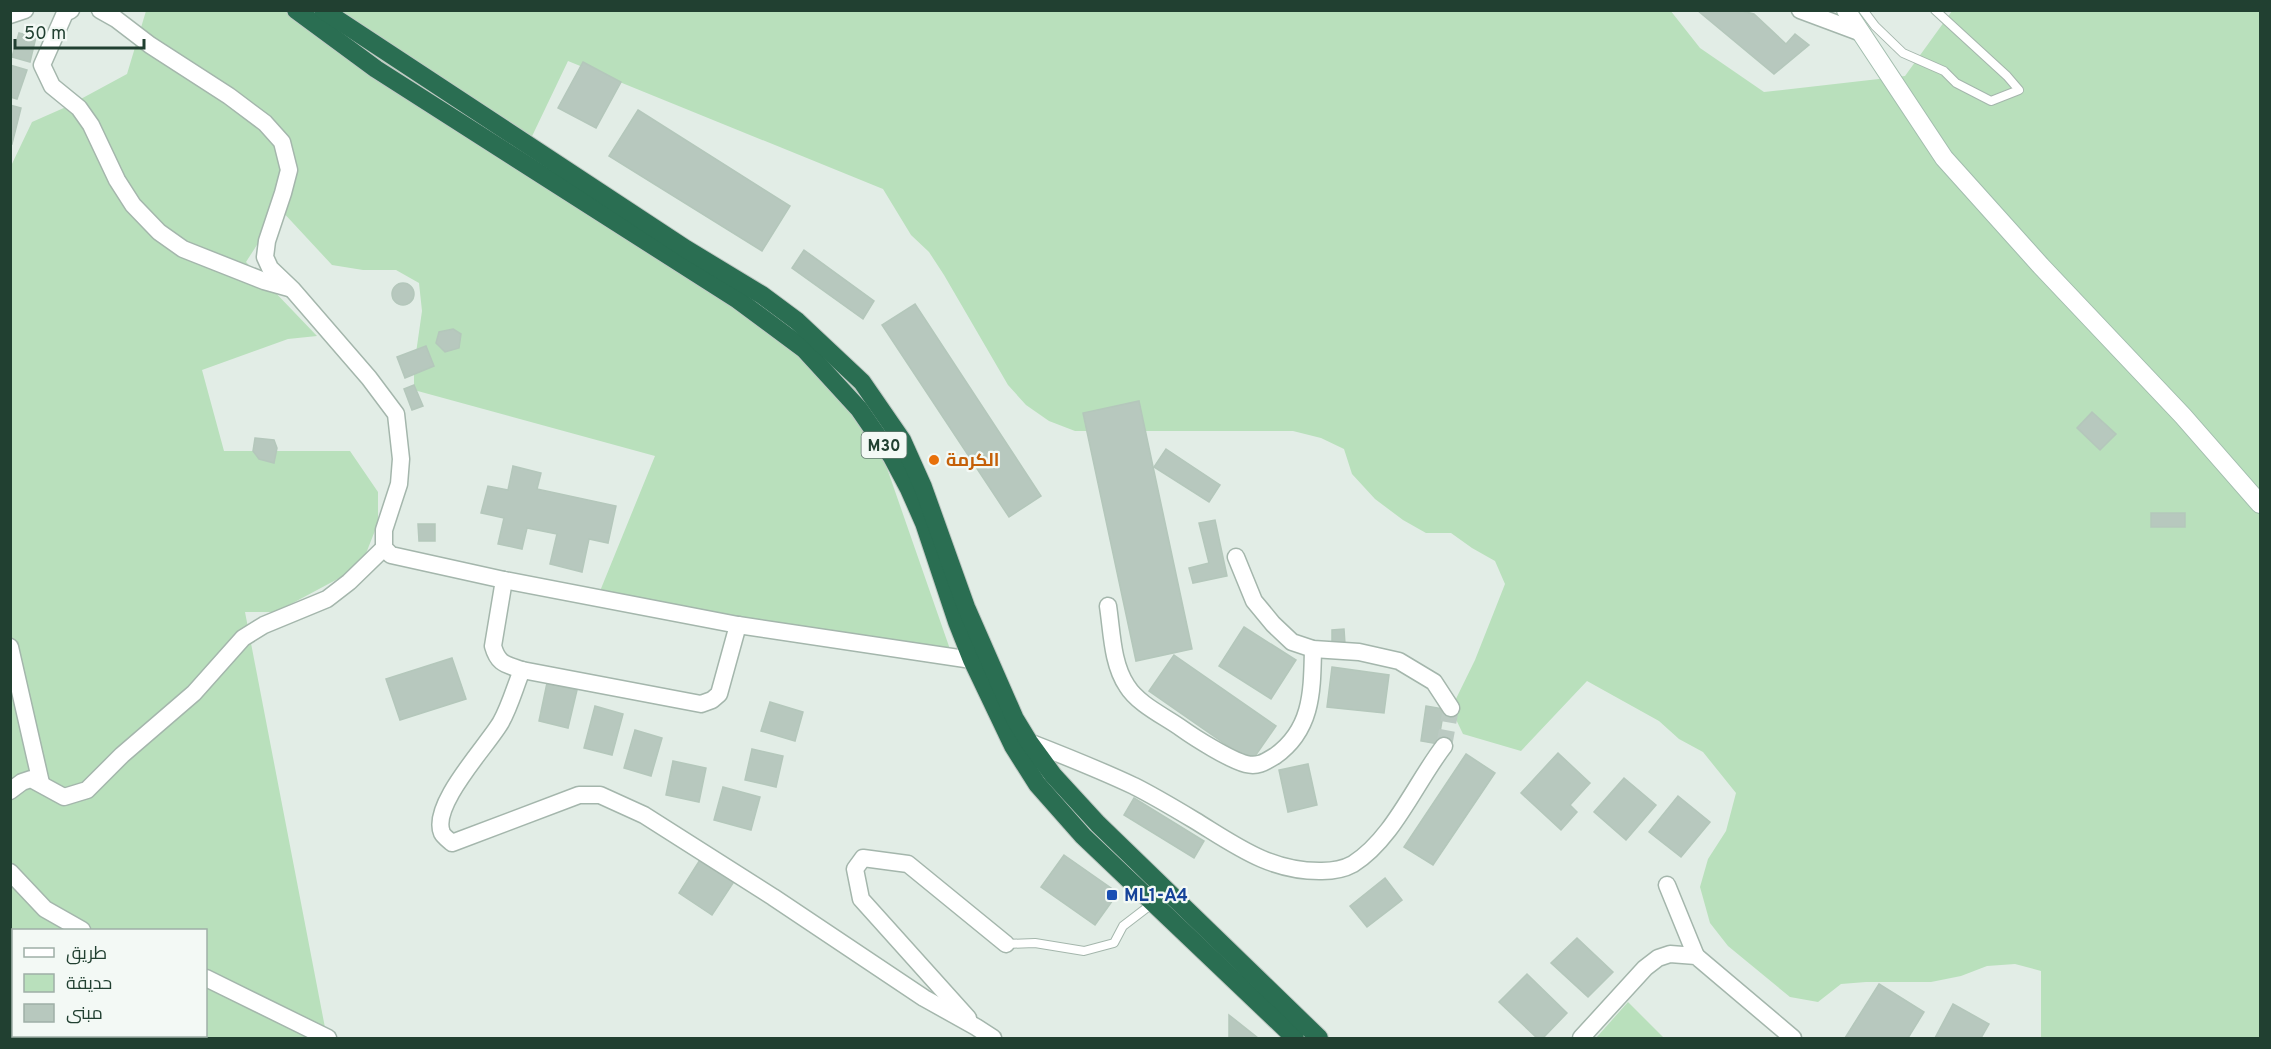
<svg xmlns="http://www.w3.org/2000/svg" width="2271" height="1049" font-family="Overpass,Cairo,sans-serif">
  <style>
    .green { fill: #b9e0bc; fill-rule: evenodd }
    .building { fill: #b7c8be; stroke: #b4c7bb; stroke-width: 1.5 }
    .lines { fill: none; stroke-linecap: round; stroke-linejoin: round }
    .street-tunnel { stroke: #bbcac2; stroke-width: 16; stroke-dasharray: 16 8; stroke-linecap: butt }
    .lane-casing { stroke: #a4b6ac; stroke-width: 10 }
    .street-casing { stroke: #a4b6ac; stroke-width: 19 }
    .secondary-casing { stroke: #a2bdae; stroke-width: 20 }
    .highway-casing { stroke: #c1cac5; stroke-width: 20 }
    .lane { stroke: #fff; stroke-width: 8 }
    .street { stroke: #fff; stroke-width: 16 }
    .secondary { stroke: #fff; stroke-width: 18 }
    .highway { stroke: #2a6e52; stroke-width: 18 }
    .food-dot { fill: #e8710a; stroke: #f3f9f5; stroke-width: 2 }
    .transit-dot { fill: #1a4fb4; stroke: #f3f9f5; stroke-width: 2 }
    .labels { text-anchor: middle; stroke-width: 4.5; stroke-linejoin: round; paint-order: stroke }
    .shield { fill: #f3f9f5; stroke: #60786c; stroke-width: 1.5 }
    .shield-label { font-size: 16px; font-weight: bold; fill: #214031 }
    .food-label { font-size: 18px; font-weight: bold; fill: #c56008; stroke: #f3f9f5; text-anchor: start }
    .transit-label { font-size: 18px; font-weight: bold; fill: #164399; stroke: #f3f9f5; text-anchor: start }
  </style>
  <rect width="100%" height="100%" fill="#e2ede6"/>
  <g class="green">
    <path d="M1670,10L1700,48L1764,92L1905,76L1952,11H2260V1038H2041V971L2015,964L1987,966L1961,976L1931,982H1866L1841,984L1818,1002L1790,997L1728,946L1710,923L1700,887L1708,859L1726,831L1736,793L1703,752L1679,739L1659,721L1587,681L1521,751L1463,734L1451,709L1475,660L1505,584L1495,561L1472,548L1451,533H1426L1403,520L1375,499L1352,474L1344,449L1321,438L1293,431H1075L1049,421L1026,405L1008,385L944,275L929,252L911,235L883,189L568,61L524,153L714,263L857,382L952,655L598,596L655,456L414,390V367L422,311L419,283L396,270H363L332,265L280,209L246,262L317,336L288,339L202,370L224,451H350L378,492V523L365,556L347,574L276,612H245L327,1038H11L10,168L32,122L66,107L127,74L146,11ZM14,930H206V1036H14Z"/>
    <path d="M1628,1002L1664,1038H1596Z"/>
  </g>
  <g class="building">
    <path d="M1697,10H1738L1754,14L1786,44L1795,34L1809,45L1774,74Z"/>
    <path d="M19,33L36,37L30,62L12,57Z"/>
    <path d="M583,62L621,82L596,128L558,108Z"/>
    <path d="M10,65L27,70L17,99L10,97Z"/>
    <path d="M10,105L21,108L12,144L10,143Z"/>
    <path d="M638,110L790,206L762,251L609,156Z"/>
    <path d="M804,250L874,301L863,319L792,268Z"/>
    <circle cx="403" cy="294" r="11"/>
    <path d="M915,304L1041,496L1009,517L882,325Z"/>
    <path d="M453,329L461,334L459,348L445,352L436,343L439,332Z"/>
    <path d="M426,346L434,366L405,378L397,357Z"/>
    <path d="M414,385L423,406L412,410L404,389Z"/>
    <path d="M1139,401L1192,649L1136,661L1083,413Z"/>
    <path d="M2092,412L2116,434L2100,450L2077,428Z"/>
    <path d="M255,438L274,440L277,448L274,463L259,459L253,451Z"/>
    <path d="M1166,449L1220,485L1209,502L1154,467Z"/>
    <path d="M513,466L541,473L537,489L616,506L608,543L589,539L582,572L550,564L557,534L527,528L522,549L498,544L504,518L481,513L488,486L508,490Z"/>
    <rect x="2151" y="513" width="34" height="14"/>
    <path d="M1215,520L1227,576L1193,583L1189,568L1209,563L1199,523Z"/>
    <path d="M418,524H435V541H419Z"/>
    <path d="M1244,627L1296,660L1271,699L1219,666Z"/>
    <path d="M1344,629L1345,644H1332V630Z"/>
    <path d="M1174,655L1276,726L1251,762L1149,691Z"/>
    <path d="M452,658L466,699L400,720L386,679Z"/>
    <path d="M1332,667L1389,675L1384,713L1327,707Z"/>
    <path d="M547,683L577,690L568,728L539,721Z"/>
    <path d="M770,702L803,712L795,741L761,731Z"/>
    <path d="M595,706L623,714L612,755L584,748Z"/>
    <path d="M1426,706L1444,709L1438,744L1421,741Z"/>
    <path d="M635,730L662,738L651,776L624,768Z"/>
    <path d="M752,749L783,756L776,787L745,780Z"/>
    <path d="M1558,753L1590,783L1570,805L1577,812L1561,830L1521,793Z"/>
    <path d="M1466,754L1495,773L1433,865L1404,847Z"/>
    <path d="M673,761L706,768L699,802L666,795Z"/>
    <path d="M1308,764L1317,805L1288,812L1279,770Z"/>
    <path d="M1624,778L1656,805L1626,840L1594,812Z"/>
    <path d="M723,787L760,797L751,830L714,820Z"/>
    <path d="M1678,796L1710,822L1681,857L1649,832Z"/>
    <path d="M1134,798L1204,841L1194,858L1124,815Z"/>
    <path d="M703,855L737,877L712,915L679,893Z"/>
    <path d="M1064,855L1118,893L1095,925L1041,887Z"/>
    <path d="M1385,878L1402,900L1367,927L1350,906Z"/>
    <path d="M1577,938L1613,972L1588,997L1551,963Z"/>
    <path d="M1527,974L1567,1013L1543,1038H1537L1499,1002Z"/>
    <path d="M1879,984L1924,1012L1908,1038H1845Z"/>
    <path d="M1953,1004L1989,1024L1981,1038H1935Z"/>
    <path d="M1229,1015L1258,1038H1229Z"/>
  </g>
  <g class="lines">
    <path class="street-tunnel" d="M1444,746L1451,708"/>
    <defs>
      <g id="lane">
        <path d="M1863,10L1875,26L1903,53L1944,71L1956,83L1991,101L2019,90L2007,76L1935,10"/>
        <path d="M1006,944L1035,943L1084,951L1114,943L1123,926L1153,903"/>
      </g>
      <g id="street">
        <path d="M71,10L65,13L42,65L52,86L79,108L91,125L117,180L133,205L159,232L183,249L264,281L289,288"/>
        <path d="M100,10L116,19L150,45L229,96L265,123L282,142L289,170L283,193L267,241L265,257L270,268L292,289L369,378L396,414L401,459L399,484L384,530V548L391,555L504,580L738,625L972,660"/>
        <path d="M1800,10L1859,32"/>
        <path d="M10,15L25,10"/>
        <path d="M1236,557L1254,601L1273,624L1292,642L1313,649L1359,652L1399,661L1434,682L1451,708"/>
        <path d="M504,580L493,646C498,664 505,664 522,670"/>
        <path d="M1108,606C1112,632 1112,664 1127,686C1138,704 1164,716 1181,728C1195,738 1230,760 1246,764C1258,767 1265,762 1275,756C1313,729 1312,690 1313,649"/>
        <path d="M738,625L719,694L712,700L701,704L522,670C515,687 510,706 501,722C488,745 430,805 442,833C444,837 449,840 452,843L579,795H600L644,815L773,897L924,998L976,1027L993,1038"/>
        <path d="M10,647L41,783"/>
        <path d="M1029,742C1065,756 1100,770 1134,786C1154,796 1174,808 1194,820C1235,845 1270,872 1322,871C1332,871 1344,869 1353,864C1393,839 1416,782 1444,746"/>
        <path d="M10,791L22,782L31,779L64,797L87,790L122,755L194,693L243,638L264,625L327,599L349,582L384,548"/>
        <path d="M10,872L45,909L82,930"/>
        <path d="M1667,885L1696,956"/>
        <path d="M206,978L328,1038"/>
        <path d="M10,1006L14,1007"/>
        <path d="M968,1018L861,899L855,869L863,858L908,864L1006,944"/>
        <path d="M70,1036L76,1038"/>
        <path d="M1581,1038L1645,968L1658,958L1670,954L1696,956L1793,1038"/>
      </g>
      <path id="secondary" d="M1846,10L1944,158L2041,266L2183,416L2260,504"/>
      <g id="highway">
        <path d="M296,10L376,69L738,300L804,349L859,409L892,457L909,489L924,523L957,622L972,660L1013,746L1037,784L1083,836L1295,1038"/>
        <path d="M323,10L686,249L762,295L797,321L862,382L902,440L923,487L966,607L1015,719L1029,742L1053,775L1098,824L1319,1038"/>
      </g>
    </defs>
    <use href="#lane" class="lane-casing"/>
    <use href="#street" class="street-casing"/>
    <use href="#secondary" class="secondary-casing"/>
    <use href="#highway" class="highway-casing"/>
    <use href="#lane" class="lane"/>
    <use href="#street" class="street"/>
    <use href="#secondary" class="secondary"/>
    <use href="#highway" class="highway"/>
  </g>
  <circle class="food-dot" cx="934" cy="460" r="6"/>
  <rect class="transit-dot" x="1106" y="889" width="12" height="12" rx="3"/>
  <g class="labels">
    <rect class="shield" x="861.5" y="432" width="45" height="26" rx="4.5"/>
    <g class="shield-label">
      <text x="884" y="451">M30</text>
    </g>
    <g class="food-label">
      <text x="946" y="466">الكرمة</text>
    </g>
    <g class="transit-label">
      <text x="1124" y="901">ML1-A4</text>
    </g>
  </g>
  <rect width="2271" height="1049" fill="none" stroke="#214031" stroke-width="24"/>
  <rect x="12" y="929" width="195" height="108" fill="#f3f9f5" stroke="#9fafa7" stroke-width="1.5"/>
  <rect x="24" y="948" width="30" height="9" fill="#ffffff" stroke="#9fafa7" stroke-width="1.5"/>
  <text x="66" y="959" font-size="18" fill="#214031">طريق</text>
  <rect x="24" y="974" width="30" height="18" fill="#b9e0bc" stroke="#9fafa7" stroke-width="1.5"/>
  <text x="66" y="989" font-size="18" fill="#214031">حديقة</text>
  <rect x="24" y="1004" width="30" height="18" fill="#b7c8be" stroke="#9fafa7" stroke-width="1.5"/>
  <text x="66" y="1019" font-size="18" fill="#214031">مبنى</text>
  <path d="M15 39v9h129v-9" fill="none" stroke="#214031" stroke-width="3"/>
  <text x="24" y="39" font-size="18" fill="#214031" stroke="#f3f9f5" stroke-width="4.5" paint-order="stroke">50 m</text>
</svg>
